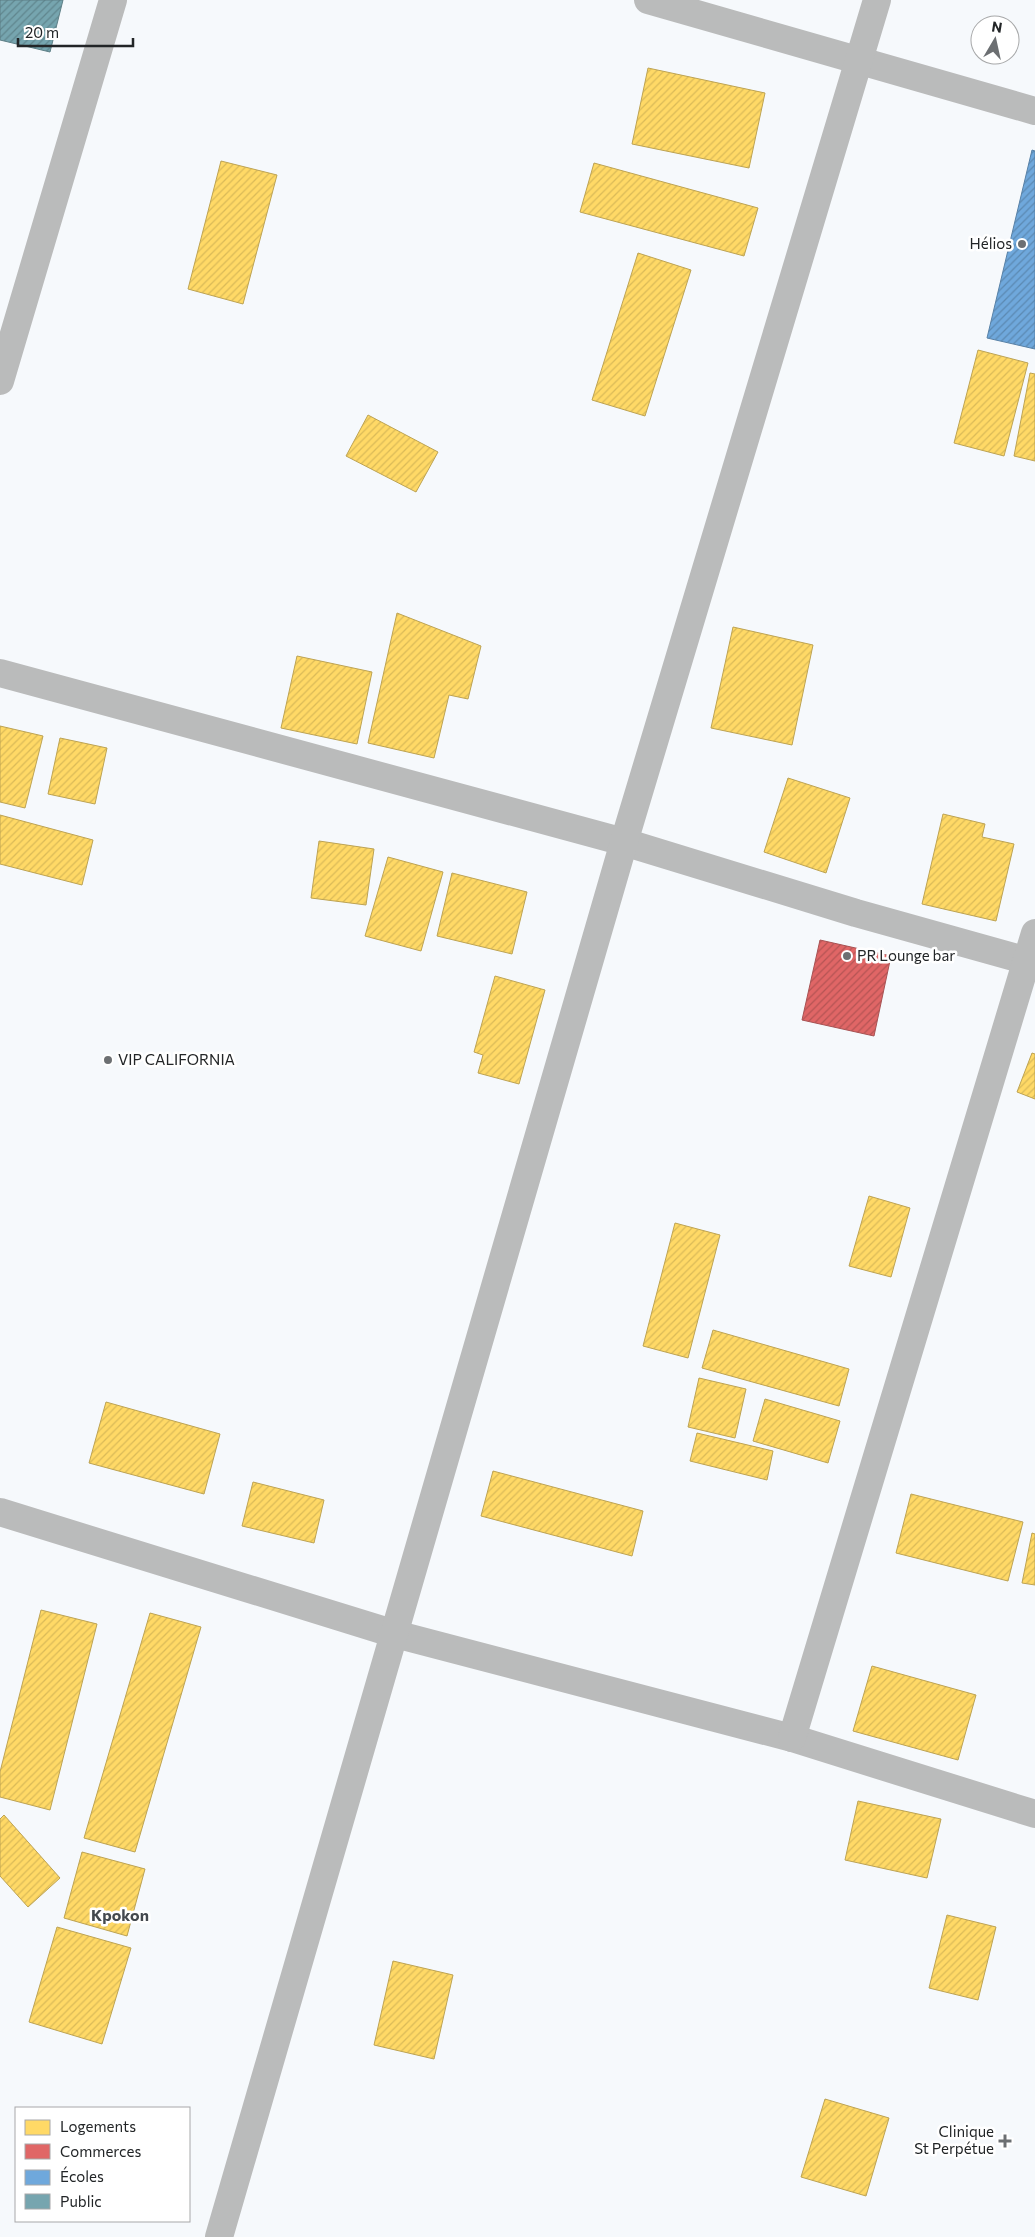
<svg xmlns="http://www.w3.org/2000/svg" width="1035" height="2237" font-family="Commissioner,sans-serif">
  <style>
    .homes { fill: url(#homes-hatch); stroke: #bda353 }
    .shops { fill: url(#shops-hatch); stroke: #a75253 }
    .schools { fill: url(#schools-hatch); stroke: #5881a6 }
    .public { fill: url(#public-hatch); stroke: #5d7f86 }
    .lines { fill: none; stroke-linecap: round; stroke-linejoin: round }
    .minor { stroke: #babbbb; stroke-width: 28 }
    .poi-dot { fill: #6c6f72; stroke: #fff; stroke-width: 2 }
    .labels { text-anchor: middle; stroke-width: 5; stroke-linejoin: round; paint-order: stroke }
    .poi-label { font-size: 15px; fill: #222527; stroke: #fff; text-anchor: end }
    .neighbourhood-label { font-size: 16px; font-weight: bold; fill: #44494e; stroke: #fff }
  </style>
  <defs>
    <pattern id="homes-hatch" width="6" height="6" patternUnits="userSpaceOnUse" patternTransform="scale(1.25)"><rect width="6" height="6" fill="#ffd966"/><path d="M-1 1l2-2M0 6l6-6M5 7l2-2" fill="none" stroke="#daba58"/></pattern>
    <pattern id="shops-hatch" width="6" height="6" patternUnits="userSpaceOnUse" patternTransform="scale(1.25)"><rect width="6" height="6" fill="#e06666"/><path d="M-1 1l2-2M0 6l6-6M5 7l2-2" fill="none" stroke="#b55454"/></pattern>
    <pattern id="schools-hatch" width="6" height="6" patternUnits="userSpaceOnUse" patternTransform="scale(1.25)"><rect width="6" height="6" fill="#6fa8dc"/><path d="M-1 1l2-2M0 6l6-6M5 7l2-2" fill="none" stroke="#5b89b2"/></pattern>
    <pattern id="public-hatch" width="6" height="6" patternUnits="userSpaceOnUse" patternTransform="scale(1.25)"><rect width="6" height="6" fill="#76a5af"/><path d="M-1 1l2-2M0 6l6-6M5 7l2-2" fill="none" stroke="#60868e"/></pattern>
  </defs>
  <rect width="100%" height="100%" fill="#f6f9fc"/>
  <g class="homes">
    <path d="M648,68L765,93L749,168L632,144Z"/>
    <path d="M221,161L277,175L243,304L188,289Z"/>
    <path d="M594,163L758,208L744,256L580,212Z"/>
    <path d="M638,253L691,270L645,416L592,400Z"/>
    <path d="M978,350L1028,363L1004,456L954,443Z"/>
    <path d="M1030,373L1035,374V461L1014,456Z"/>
    <path d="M368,415L438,452L416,492L346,456Z"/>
    <path d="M397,613L481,646L468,699L449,695L434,758L368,743Z"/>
    <path d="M733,627L813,645L792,745L711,728Z"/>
    <path d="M297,656L372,672L357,744L281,728Z"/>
    <path d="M0,726L43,736L25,808L0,802Z"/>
    <path d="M60,738L107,748L95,804L48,794Z"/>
    <path d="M788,778L850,798L826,873L764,852Z"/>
    <path d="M943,814L985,824L982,837L1014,844L996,921L922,904Z"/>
    <path d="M0,815L93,840L82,885L0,864Z"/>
    <path d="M319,841L374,849L366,905L311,898Z"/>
    <path d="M388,857L443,872L421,951L365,936Z"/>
    <path d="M452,873L527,892L512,954L437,936Z"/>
    <path d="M495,976L545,990L519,1084L478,1073L483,1055L474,1052Z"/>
    <path d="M1032,1053L1035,1054V1099L1017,1092Z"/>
    <path d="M869,1196L910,1208L891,1277L849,1266Z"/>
    <path d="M675,1223L720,1235L688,1358L643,1346Z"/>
    <path d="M713,1330L849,1369L839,1406L702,1368Z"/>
    <path d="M699,1378L746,1389L735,1438L688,1427Z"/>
    <path d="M765,1399L840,1421L828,1463L753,1441Z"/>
    <path d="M106,1402L220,1434L204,1494L89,1463Z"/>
    <path d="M697,1433L773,1451L767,1480L690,1461Z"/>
    <path d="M493,1471L643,1511L632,1556L481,1516Z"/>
    <path d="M253,1482L324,1500L314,1543L242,1526Z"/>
    <path d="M911,1494L1023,1522L1008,1581L896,1553Z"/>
    <path d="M1032,1533L1035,1534V1585L1022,1583Z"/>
    <path d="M41,1610L97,1624L50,1810L0,1797V1772Z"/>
    <path d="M150,1613L201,1627L135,1852L84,1838Z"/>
    <path d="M872,1666L976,1695L958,1760L853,1731Z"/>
    <path d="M858,1801L941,1819L927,1878L845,1860Z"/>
    <path d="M4,1815L60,1878L28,1907L0,1876V1819Z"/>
    <path d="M82,1852L145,1869L127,1936L64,1918Z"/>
    <path d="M947,1915L996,1927L978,2000L929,1988Z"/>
    <path d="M57,1927L131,1948L102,2044L29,2022Z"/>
    <path d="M393,1961L453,1975L434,2059L374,2045Z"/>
    <path d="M825,2099L889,2118L866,2196L801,2177Z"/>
  </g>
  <path class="shops" d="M820,940L891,956L874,1036L802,1020Z"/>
  <path class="schools" d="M1032,150L1035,151V349L987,338Z"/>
  <path class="public" d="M0,0H63L50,52L0,40Z"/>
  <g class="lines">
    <g class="minor">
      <path d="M648,0L1035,111"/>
      <path d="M0,381L113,0"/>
      <path d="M0,673L624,842L856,913L1035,963"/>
      <path d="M0,1512L395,1634L792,1738L1035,1814"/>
      <path d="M792,1738L1035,933"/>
      <path d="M219,2237L624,842L877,0"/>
    </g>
  </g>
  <g class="poi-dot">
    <circle cx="1022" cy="244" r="5"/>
    <circle cx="847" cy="956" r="5"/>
    <circle cx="108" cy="1060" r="5"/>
    <path d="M1002.5 2133.5h5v5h5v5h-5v5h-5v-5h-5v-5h5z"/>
  </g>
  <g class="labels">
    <g class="poi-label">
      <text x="1012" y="249">Hélios</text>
      <text x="857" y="961" text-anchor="start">PR Lounge bar</text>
      <text x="118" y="1065" text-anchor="start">VIP CALIFORNIA</text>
      <text x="994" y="2137">Clinique<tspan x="994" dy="17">St Perpétue</tspan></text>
    </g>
    <g class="neighbourhood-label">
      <text x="120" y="1921">Kpokon</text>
    </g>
  </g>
  <rect x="15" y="2107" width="175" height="115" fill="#ffffff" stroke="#a7a8a9"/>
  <rect x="25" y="2120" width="25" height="15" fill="#ffd966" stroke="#a7a8a9"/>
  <text x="60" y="2132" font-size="15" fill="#222527">Logements</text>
  <rect x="25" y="2144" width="25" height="15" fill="#e06666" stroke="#a7a8a9"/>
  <text x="60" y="2157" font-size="15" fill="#222527">Commerces</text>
  <rect x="25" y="2170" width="25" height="15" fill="#6fa8dc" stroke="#a7a8a9"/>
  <text x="60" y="2182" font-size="15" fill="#222527">Écoles</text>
  <rect x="25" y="2194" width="25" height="15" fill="#76a5af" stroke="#a7a8a9"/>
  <text x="60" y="2207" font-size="15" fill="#222527">Public</text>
  <g transform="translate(995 40) rotate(9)"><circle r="24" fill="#ffffff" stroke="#a7a8a9"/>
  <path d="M0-4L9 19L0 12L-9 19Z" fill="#6c6f72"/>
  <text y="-8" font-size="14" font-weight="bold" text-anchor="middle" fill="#222527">N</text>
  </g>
  <path d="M18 38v8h115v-8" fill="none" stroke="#222527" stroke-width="2.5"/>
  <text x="25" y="38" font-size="15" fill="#222527" stroke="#ffffff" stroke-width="4" paint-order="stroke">20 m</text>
</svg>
